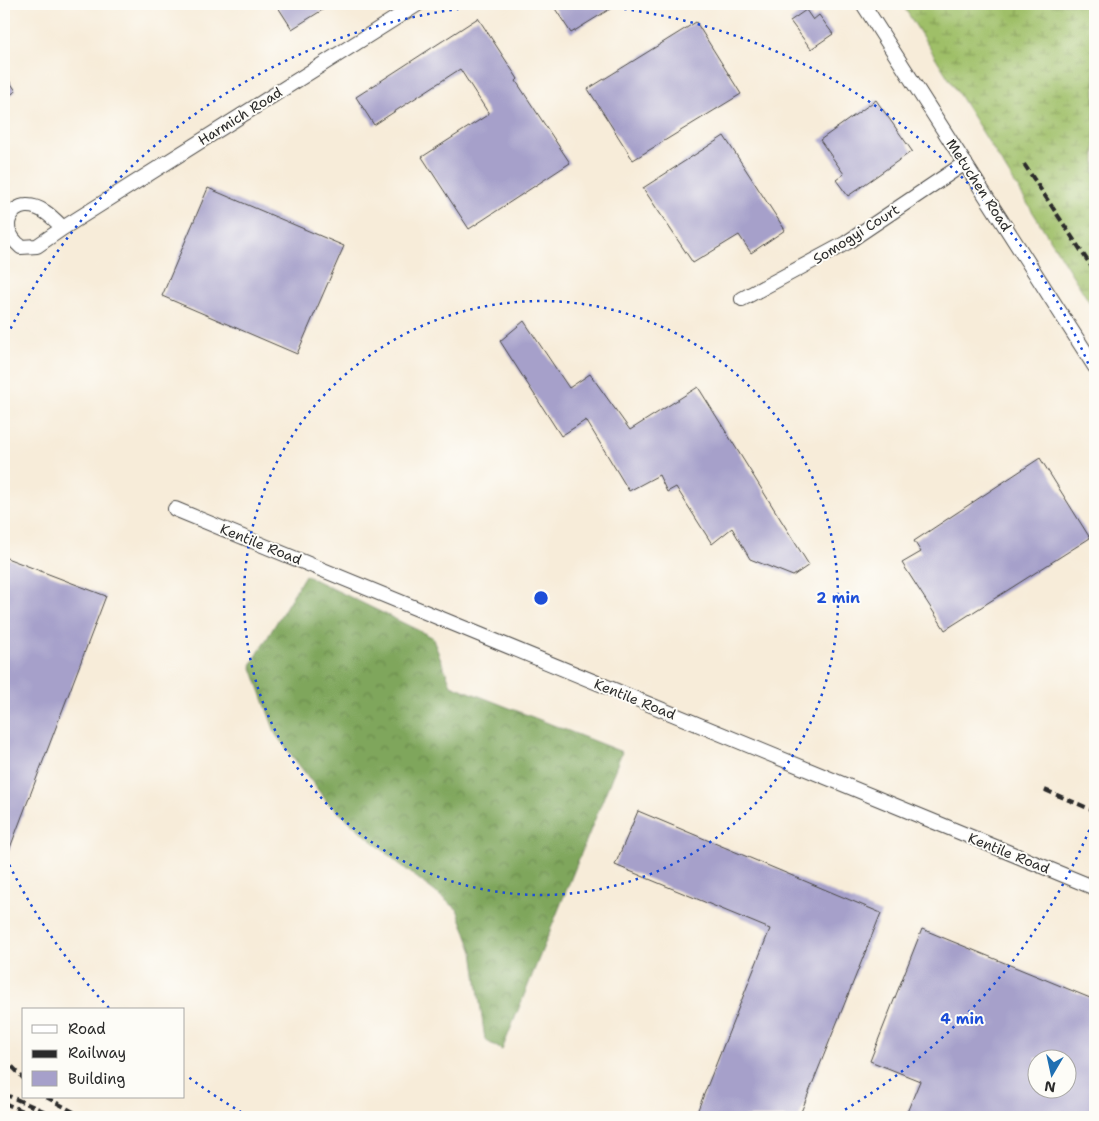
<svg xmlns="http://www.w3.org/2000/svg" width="1099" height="1121" font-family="'Shantell Sans',sans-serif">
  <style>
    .forest { fill: url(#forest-crowns); stroke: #556844 }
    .wetland { fill: url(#wetland-marsh); stroke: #657549 }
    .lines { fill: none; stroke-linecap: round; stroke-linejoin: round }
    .stream { stroke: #70c1ec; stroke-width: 4 }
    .building { fill: #a6a0ca; fill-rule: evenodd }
    .street-casing { stroke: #4a4845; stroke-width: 16 }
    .street { stroke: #fff; stroke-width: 14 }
    .rail { stroke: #2b2b2b; stroke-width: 4; stroke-dasharray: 8 4; stroke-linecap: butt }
    .ring { fill: none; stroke: #1d4ed8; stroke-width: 2.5; stroke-dasharray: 2.5 5 }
    .labels { text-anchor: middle; stroke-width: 4; stroke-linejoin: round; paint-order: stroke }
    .street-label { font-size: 14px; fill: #2b2b2b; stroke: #fdfcf7 }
    .centre { fill: #1d4ed8; stroke: #fdfcf7; stroke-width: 2.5 }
    .ring-label { font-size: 15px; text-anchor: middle; font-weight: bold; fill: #1d4ed8; stroke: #fdfcf7; stroke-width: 4; stroke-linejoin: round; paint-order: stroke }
  </style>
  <defs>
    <pattern id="forest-crowns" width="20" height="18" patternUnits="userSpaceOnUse" patternTransform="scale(1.25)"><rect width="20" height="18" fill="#7fa65c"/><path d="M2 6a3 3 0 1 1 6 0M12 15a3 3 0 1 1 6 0" fill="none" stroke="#68874c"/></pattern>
    <pattern id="wetland-marsh" width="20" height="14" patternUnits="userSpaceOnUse" patternTransform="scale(1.25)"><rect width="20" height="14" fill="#9fbf67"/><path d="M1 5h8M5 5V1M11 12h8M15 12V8" fill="none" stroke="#829b55"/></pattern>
  </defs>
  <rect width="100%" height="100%" fill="#fdfcf7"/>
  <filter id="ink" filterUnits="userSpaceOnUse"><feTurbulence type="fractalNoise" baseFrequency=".02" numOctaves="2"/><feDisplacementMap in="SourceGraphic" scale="10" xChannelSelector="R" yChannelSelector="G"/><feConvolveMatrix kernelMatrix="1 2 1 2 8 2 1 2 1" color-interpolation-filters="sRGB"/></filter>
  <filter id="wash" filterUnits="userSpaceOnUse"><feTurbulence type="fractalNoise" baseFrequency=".0096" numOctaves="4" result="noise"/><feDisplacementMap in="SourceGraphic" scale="20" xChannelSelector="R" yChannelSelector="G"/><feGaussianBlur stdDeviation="1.12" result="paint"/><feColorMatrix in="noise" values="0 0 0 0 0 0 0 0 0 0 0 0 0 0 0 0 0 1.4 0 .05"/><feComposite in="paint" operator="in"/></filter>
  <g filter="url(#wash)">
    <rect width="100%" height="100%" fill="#f7ecd9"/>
    <path class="forest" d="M305,575L432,637L451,685L622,752L502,1050L485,1040L473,952L457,909L398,863L328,803L276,735L251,665Z"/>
    <path class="wetland" d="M902,4H1095V311Z"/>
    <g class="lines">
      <path class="stream" d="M1089,4L1095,12"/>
    </g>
    <g id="blocks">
      <g class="building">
        <path d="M276,4H332L292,29Z"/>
        <path d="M552,4H618L571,33Z"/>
        <path d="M806,10L813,20L819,15L833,34L811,49L790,21Z"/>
        <path d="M478,18L518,79L516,81L570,163L469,229L422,157L489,114L460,69L374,125L356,97Z"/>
        <path d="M696,22L741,94L633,160L588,89Z"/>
        <path d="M4,73L16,91L4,99Z"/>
        <path d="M876,100L912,151L848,196L836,180L844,174L820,140Z"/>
        <path d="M724,136L785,230L751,253L739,235L693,263L643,188Z"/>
        <path d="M208,188L344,246L297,354L162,296Z"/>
        <path d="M524,321L569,388L590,374L630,430L698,387L809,565L793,576L750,559L732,528L712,544L676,487L667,492L659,475L629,491L586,420L561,436L500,341Z"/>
        <path d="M1040,458L1090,538L945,630L902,563L921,552L914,541Z"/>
        <path d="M4,557L106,596L5,861H4Z"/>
        <path d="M638,811L881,913L799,1117H695L770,929L615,865Z"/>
        <path d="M922,929L1095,1000V1117H905L920,1081L870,1061ZM1036,1058H1066V1088H1036Z"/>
      </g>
    </g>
  </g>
  <g filter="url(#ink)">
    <use href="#blocks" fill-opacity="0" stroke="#4a4845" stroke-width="1"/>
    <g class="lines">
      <defs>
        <g id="street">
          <path d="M863,4L1095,367"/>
          <path d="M63,228C53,218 41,205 26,206C22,206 18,208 15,210C2,223 9,237 21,247L37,246L63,228L418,4"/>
          <path d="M742,299L846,243L965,163"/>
          <path d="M175,509L1095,888"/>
        </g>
      </defs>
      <use href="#street" class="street-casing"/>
      <use href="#street" class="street"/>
      <g class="rail">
        <path d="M1024,164L1095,272"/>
        <path d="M1045,790L1095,811"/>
        <path d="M4,1058L24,1079"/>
        <path d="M4,1094L58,1117"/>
        <path d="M46,1097L83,1117"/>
        <path d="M4,1103L38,1117"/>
      </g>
    </g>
  </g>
  <g class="ring">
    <circle cx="541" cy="598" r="297"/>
    <path d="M1095 816A595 595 0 0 1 834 1116M248 1116A595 595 0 0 1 187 1076M109 1008A595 595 0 0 1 4 854M4 342A595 595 0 0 1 510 4M572 4A595 595 0 0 1 1095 380"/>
  </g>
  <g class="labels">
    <g class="street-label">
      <text transform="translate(240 116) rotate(-32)" y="5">Harmich Road</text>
      <text transform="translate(979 185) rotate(57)" y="5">Metuchen Road</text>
      <text transform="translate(856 234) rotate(-32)" y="5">Somogyi Court</text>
      <text transform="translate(261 544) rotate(22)" y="5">Kentile Road</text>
      <text transform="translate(635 699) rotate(22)" y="5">Kentile Road</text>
      <text transform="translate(1009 853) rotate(22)" y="5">Kentile Road</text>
    </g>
  </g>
  <circle cx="541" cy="598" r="8" class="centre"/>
  <g class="ring-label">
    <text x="838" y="603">2 min</text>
    <text x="962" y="1024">4 min</text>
  </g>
  <rect width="1099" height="1121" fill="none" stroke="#fdfcf7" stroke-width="20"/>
  <rect x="22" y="1008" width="162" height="90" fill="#fdfcf7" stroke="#a9a8a5"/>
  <rect x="32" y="1025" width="25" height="8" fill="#ffffff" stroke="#a9a8a5"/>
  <text x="68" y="1034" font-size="15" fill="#2b2b2b">Road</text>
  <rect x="32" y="1050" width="25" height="8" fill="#2b2b2b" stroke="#a9a8a5"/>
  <text x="68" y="1058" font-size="15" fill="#2b2b2b">Railway</text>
  <rect x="32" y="1071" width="25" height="15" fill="#a6a0ca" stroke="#a9a8a5"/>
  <text x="68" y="1084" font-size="15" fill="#2b2b2b">Building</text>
  <g transform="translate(1052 1074) rotate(189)"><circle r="24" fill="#fdfcf7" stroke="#a9a8a5"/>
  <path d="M0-4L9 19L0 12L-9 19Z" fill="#1f6fb2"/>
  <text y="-8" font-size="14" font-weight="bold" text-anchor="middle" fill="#2b2b2b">N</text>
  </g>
</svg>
